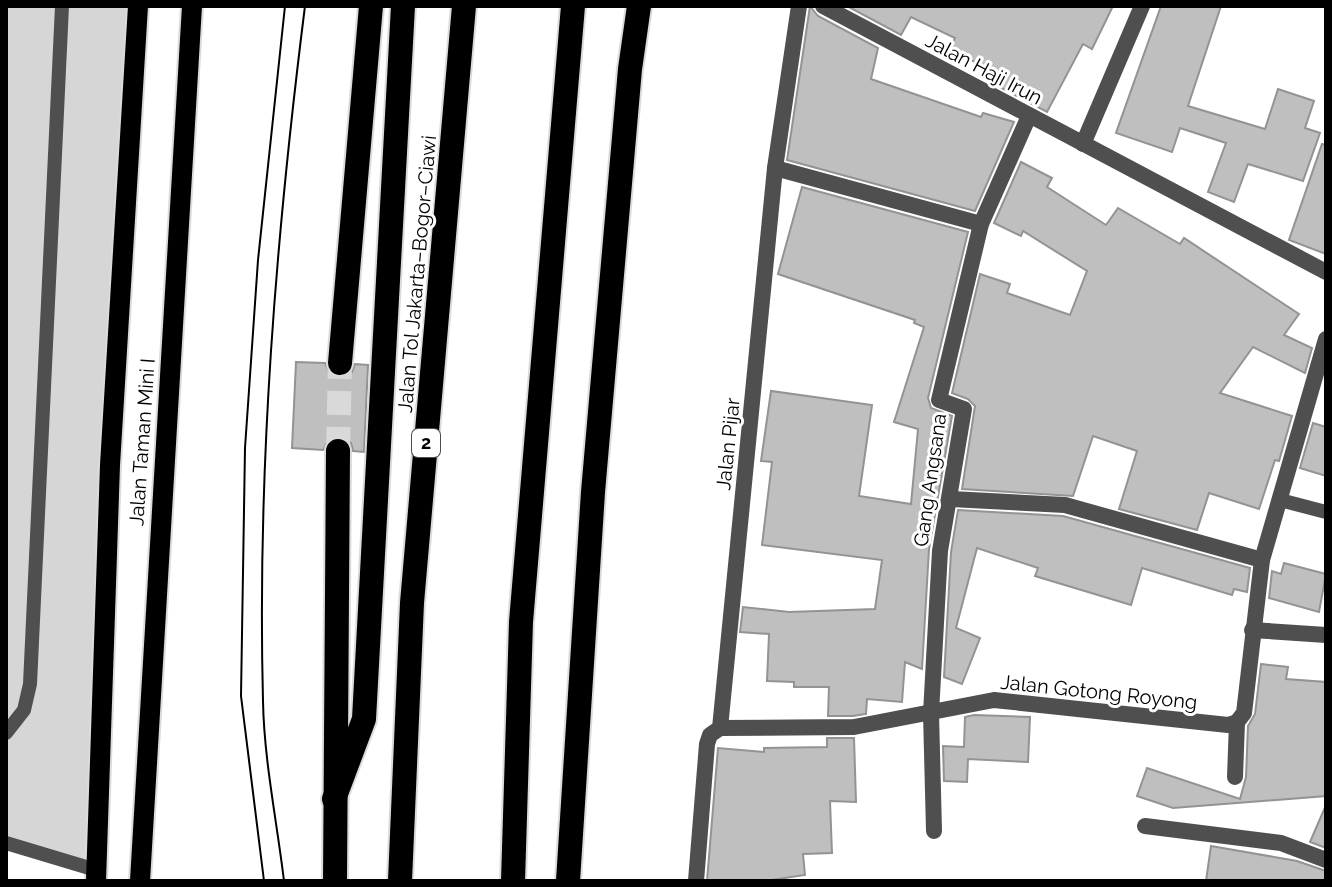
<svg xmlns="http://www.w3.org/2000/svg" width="1332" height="887" font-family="Raleway,sans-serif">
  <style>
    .green { fill: #d6d6d6 }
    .building { fill: #bfbfbf; stroke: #939393; stroke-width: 2 }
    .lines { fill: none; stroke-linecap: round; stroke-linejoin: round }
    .highway-tunnel { stroke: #d9d9d9; stroke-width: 24; stroke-dasharray: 24 12; stroke-linecap: butt }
    .primary-casing { stroke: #dbdbdb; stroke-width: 24 }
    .highway-casing { stroke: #dbdbdb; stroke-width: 28 }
    .lane { stroke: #4f4f4f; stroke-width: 14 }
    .street { stroke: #4f4f4f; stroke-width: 16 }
    .primary { stroke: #000; stroke-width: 20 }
    .highway { stroke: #000; stroke-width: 24 }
    .tram { stroke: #000; stroke-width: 2 }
    .labels { text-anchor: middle; stroke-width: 6; stroke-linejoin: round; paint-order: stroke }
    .shield { fill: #fff; stroke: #4c4c4c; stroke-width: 2 }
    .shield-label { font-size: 18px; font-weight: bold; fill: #000 }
    .street-label { font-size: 20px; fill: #000; stroke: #fff }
  </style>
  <rect width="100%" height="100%" fill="#fff"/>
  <path class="green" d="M6,6H129L87,863L6,836Z"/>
  <g class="building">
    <path d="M810,6L818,16L878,48L871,79L981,117L983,113L1014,122L975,211L787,160Z"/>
    <path d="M847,6H1113L1092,49L1083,44L1047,112L998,86L1004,74L949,51L955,38L911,17L901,35Z"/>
    <path d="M1161,6H1221L1188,106L1265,129L1278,89L1314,101L1305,128L1320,133L1303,181L1248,164L1234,202L1208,192L1226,143L1180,128L1172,152L1116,133Z"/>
    <path d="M1322,144L1326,145V254L1289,240Z"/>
    <path d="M1021,162L1052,178L1047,187L1106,225L1118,208L1180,244L1184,238L1299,314L1284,335L1312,348L1305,373L1253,347L1220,393L1292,416L1279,461L1275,460L1259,509L1209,493L1197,530L1119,509L1137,451L1093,436L1073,496L962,489L975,406L968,399L952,393L980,274L1010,284L1007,293L1070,315L1087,271L1023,231L1021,236L994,223Z"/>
    <path d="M802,187L968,232L928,398L931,408L952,416L929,549L922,669L905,662L902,702L867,699L866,714L853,716H828L829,687H794V682L767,681L769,634L740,632L743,607L789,612L875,609L882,560L762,545L772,462L761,461L771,391L872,405L859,496L911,504L918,429L894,422L924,327L914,323L915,320L778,274Z"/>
    <path d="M296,362L325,363L331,375L339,378L352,372L355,364L368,365L364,452L353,451L351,443L339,436L330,438L323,450L292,448Z"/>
    <path d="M1313,423L1326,427V476L1300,468Z"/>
    <path d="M958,510L1063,516L1250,568L1247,592L1234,589L1232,595L1142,568L1131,605L1035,576L1038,568L977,548L956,628L980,638L962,684L944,677L951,552Z"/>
    <path d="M1284,563L1326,574L1319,612L1269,598L1272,571L1281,574Z"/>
    <path d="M1261,664L1288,667L1286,679L1326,682V796L1173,808L1137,796L1147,768L1240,799L1246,777L1248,726L1255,714Z"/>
    <path d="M974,715L1030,717L1028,762L968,759L967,782L944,781L943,746L964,747L965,717Z"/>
    <path d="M827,738H854L856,802L830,801L832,853L803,854L805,875L765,881H707L718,748L764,752V748L827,747Z"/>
    <path d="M1326,805V848L1310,842Z"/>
    <path d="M1211,846L1297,861L1326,871V881H1206Z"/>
  </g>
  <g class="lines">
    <path class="highway-tunnel" d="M338,451L340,363"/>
    <defs>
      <g id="primary">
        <path d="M96,881L110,465L138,6"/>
        <path d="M140,881L192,6"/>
      </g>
      <g id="highway">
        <path d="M340,363L371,6"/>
        <path d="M334,799L364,719L403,6"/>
        <path d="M335,881L338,451"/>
        <path d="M400,881L412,603L464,6"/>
        <path d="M513,881L521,622L573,6"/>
        <path d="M568,881L593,492L630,69L639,6"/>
      </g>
    </defs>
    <use href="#primary" class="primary-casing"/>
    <use href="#highway" class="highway-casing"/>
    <g class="lane">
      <path d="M1280,500L1326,512"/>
      <path d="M6,733L24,710L30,684L62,6"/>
      <path d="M6,843L96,870"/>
    </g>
    <g class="street">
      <path d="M823,6L1326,272"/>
      <path d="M1083,144L1142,6"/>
      <path d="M775,168L981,224"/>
      <path d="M951,499L1065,505L1262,560"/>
      <path d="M1252,630L1326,635"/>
      <path d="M720,728L854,727L994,700L1228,725L1237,722L1244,713L1262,560L1326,339"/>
      <path d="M1235,777L1237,722"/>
      <path d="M1145,826L1281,843L1326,860"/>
      <path d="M934,831L931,713L940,551L964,409L939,400L981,224L1029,116"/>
      <path d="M696,881L707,744L710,735L720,728L775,168L799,6"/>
    </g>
    <use href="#primary" class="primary"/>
    <use href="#highway" class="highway"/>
    <g class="tram">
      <path d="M264,881L241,696L245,448L258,260L285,6"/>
      <path d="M284,881C277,822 264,760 263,701C257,469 276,236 305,6"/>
    </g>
  </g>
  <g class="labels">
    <rect class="shield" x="412" y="429" width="28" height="28" rx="6"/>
    <g class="shield-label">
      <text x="426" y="449">2</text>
    </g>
    <g class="street-label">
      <text transform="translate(984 69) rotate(28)" y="7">Jalan Haji Irun</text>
      <text transform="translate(417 274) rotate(-85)" y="7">Jalan Tol Jakarta–Bogor–Ciawi</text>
      <text transform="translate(142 442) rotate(-86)" y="7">Jalan Taman Mini I</text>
      <text transform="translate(728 444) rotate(-84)" y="7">Jalan Pijar</text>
      <text transform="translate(930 480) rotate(-82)" y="7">Gang Angsana</text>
      <text transform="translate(1099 692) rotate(6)" y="7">Jalan Gotong Royong</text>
    </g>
  </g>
  <rect width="1332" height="887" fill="none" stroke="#000000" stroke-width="16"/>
</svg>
